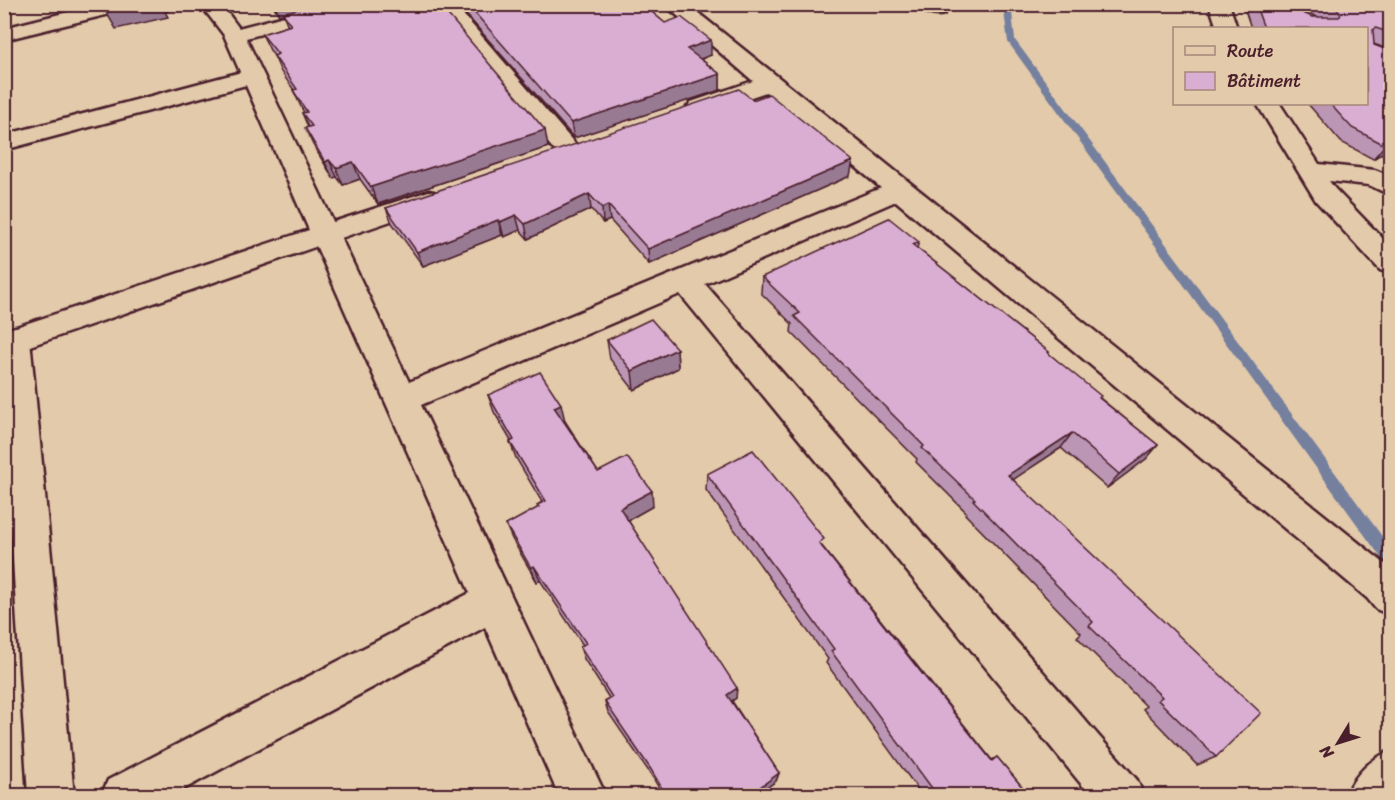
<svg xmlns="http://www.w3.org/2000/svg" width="1395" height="800" font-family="Sriracha,sans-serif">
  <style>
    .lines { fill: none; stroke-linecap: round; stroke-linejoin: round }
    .stream { fill: #747f9e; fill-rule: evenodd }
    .minor-casing { stroke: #4a1f2b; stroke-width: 5 }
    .tertiary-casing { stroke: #4a1f2b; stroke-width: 5 }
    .minor { fill: #e2caab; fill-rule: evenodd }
    .tertiary { fill: #e2caab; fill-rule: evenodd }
    .wall { fill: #bb96b5; stroke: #4a1f2b; stroke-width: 1.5 }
    .shaded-wall { fill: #997a93; stroke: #4a1f2b; stroke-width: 1.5 }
    .building { fill: #daaed2; stroke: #4a1f2b; stroke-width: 1.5 }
  </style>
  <rect width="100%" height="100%" fill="#e2caab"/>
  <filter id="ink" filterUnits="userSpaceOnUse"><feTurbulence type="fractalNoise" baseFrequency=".0167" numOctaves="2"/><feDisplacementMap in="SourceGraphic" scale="12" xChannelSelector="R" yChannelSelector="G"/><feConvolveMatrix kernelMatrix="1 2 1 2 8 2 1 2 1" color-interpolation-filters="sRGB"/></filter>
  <g filter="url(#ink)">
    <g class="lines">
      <path class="stream" d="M1003,4H1011L1015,40L1390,547V564L1385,563L1008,42Z"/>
      <defs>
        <g id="minor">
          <path d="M100,4H137L134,8L4,40V28Z"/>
          <path d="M200,4H221L244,35L241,39L234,41L227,39Z"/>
          <path d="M433,4H454L577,146L580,151L577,156L568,158L559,156Z"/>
          <path d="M664,4H687L1390,568V615L1376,609L1367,598L896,201L705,284L1137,780L1144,796H1091L680,294L421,405L606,796H559L485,627L171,796H101L108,780L470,593L311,234L315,228L429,191L438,193L442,199L438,205L341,238L409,382L881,188L766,92L707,112L699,114L691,112L687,107L691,102L753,81Z"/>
          <path d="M917,4H942L947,10L944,14C934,17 924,13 917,4Z"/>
          <path d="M1209,4H1229L1237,28H1217Z"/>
          <path d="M253,69L261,71L264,76L261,81L4,150V135Z"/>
          <path d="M1257,104H1280L1319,164L1375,170L1390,176V195L1369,185L1329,181L1335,189L1390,246V273L1380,270L1316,201Z"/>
          <path d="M15,327L26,331L30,339L74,796H28L4,419V331Z"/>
          <path d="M1390,751V796H1346C1355,774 1369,760 1390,751Z"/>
        </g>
        <path id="tertiary" d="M330,4H366L363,8L246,38L339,234L335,240L4,355V331L309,230L224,35L227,31Z"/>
      </defs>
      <use href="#minor" class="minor-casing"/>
      <use href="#tertiary" class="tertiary-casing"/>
      <use href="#minor" class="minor"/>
      <use href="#tertiary" class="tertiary"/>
    </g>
    <g class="wall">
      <path d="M272,4H439L548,147L378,204L360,179L343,185L337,177L333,178L313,145L305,128L308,127L302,113H304L293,90H294L281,72L274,56L270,50L262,34L288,26L283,14L279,15Z"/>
      <path d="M457,4H642L665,23L711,55L701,59L720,74V90L574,138Z"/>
      <path d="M1243,4H1283L1312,17H1317L1290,4H1390V50L1374,44V45L1390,51V155L1384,152L1373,159L1341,142L1308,104H1366V28H1251Z"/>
      <path d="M850,176L649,264L610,220L603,223L591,209L528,239L520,230L504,237L502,235L423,266L392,223L386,208Z"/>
      <path d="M919,242L917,248L1049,352L1048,353L1100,398L1158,445L1146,459L1107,488L1061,448L1013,479L1216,757L1197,765L1143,709L1146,706L1077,637L1081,633L965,514L966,512L916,462L917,459L791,332L792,324L761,293L762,277Z"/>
      <path d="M607,340L677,349L678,368L634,390L610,359Z"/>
      <path d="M488,395L565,421L598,472L653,506L628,520L736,698L732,701L779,773L776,781L756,795H663L652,776L608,712L605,702L609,698L584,659L580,647L583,645L540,580L537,582L512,539L506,525L538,508L537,505L542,502L516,458L510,442L511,441L494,412Z"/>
      <path d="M707,474L822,546L992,760L997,757L1029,795H922L826,663L828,659L706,490Z"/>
    </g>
    <g class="shaded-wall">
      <path d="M138,4H164L168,11L165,12L168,17L116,29L106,12Z"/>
      <path d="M275,4H319L279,15Z"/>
      <path d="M711,40V55L687,64V49Z"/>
      <path d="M720,74V90L574,138L571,123Z"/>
      <path d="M545,130L548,147L378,204L371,187Z"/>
      <path d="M1390,141V144L1384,152L1373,159L1385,145Z"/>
      <path d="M329,160L337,177L333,178L325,162Z"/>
      <path d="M853,161L850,176L649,264L648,249Z"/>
      <path d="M353,162L360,179L343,185L336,168Z"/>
      <path d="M589,194L591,209L528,239L525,224Z"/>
      <path d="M608,205L610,220L603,223L602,208Z"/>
      <path d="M516,215L520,230L504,237L500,222Z"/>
      <path d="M498,220L502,235L423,266L417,252Z"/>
      <path d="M677,349L678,368L634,390L632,371Z"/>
      <path d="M561,404L565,421L559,424L554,407Z"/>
      <path d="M1072,433L1061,448L999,489L1008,475Z"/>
      <path d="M1158,445L1146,459L1107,488L1119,474Z"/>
      <path d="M652,491L653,506L623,523L620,508Z"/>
      <path d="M534,566L540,580L537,582L531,568Z"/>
      <path d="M737,688L736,698L726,705L727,695Z"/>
      <path d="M779,773L776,781L756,795H749Z"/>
    </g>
    <g class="building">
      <path d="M103,4H138L106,12Z"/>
      <path d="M317,4H439L545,130L371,187L353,162L336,168L329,160L325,162L305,128L312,126L302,113L307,112L293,90L297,89L274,56L278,54L262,34L291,25L283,13Z"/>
      <path d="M467,4H642L665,23L681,17L711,40L687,49L720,74L571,123Z"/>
      <path d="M1255,4H1283L1312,17H1339L1341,15L1337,9L1327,4H1390V33L1376,28L1373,30L1374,45L1390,51V141L1385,145L1352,128L1330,104H1366V28H1264Z"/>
      <path d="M739,89L753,100L769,94L853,161L648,249L608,205L602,208L589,194L525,224L516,215L500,222L498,220L417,252L386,208Z"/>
      <path d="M889,218L919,242L913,245L1049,352L1048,353L1101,396L1099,398L1158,445L1119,474L1072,433L1008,475L1261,713L1216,757L1158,700L1162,697L1089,626L1093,622L973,500L975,499L922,448L924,446L794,316L800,313L762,277Z"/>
      <path d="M651,319L677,349L632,371L607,340Z"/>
      <path d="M540,372L561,404L554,407L598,472L627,457L652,491L620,508L737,688L727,695L779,773L749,795H666L650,768L605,702L612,697L580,647L586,643L534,566L531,568L506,525L539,507L537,505L546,501L510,442L514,440L488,395Z"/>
      <path d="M753,450L824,539L819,543L920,671L992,761L997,757L1029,795H937L831,651L834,649L707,474Z"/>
    </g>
  </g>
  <rect width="1395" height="800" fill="none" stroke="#e2caab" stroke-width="24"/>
  <rect x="12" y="12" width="1371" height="776" fill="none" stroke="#4a1f2b" stroke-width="2" filter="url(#ink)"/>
  <rect x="1173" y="27" width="195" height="78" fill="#e2caab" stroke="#a58678" stroke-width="1.5"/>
  <rect x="1185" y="46" width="30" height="9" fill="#e2caab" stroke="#a58678" stroke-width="1.5"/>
  <text x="1227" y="57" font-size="18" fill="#4a1f2b">Route</text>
  <rect x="1185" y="72" width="30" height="18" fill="#daaed2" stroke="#a58678" stroke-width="1.5"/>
  <text x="1227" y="87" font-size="18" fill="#4a1f2b">Bâtiment</text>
  <g transform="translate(1338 743) rotate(232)" stroke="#e2caab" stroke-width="4.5" paint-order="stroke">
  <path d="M0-4.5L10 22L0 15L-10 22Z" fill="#4a1f2b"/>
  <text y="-9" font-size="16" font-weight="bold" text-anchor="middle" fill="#4a1f2b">N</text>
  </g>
</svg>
